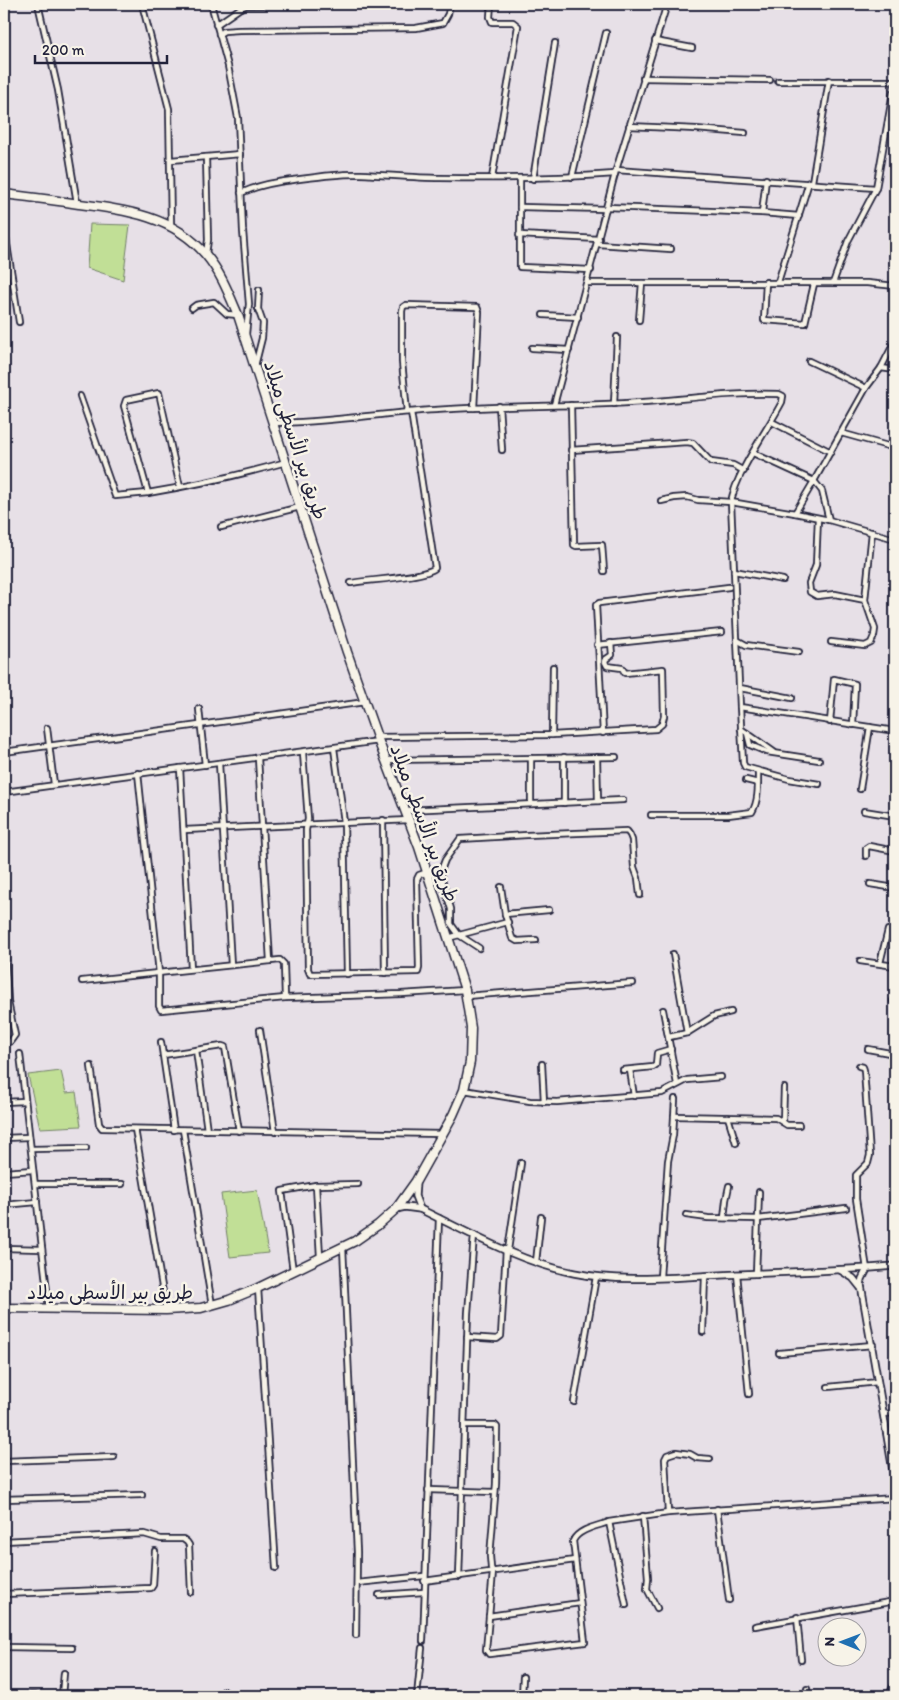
<svg xmlns="http://www.w3.org/2000/svg" width="899" height="1700" font-family="Itim,'Playpen Sans Arabic',sans-serif">
  <style>
    .green { fill: #c1df96; stroke: #728068 }
    .lines { fill: none; stroke-linecap: round; stroke-linejoin: round }
    .minor-casing { stroke: #22223b; stroke-width: 8 }
    .tertiary-casing { stroke: #22223b; stroke-width: 9 }
    .primary-casing { stroke: #22223b; stroke-width: 11 }
    .minor { stroke: #f7f3e8; stroke-width: 4.5 }
    .tertiary { stroke: #f7f3e8; stroke-width: 5.5 }
    .primary { stroke: #f7f3e8; stroke-width: 8 }
    .labels { text-anchor: middle; stroke-width: 5; stroke-linejoin: round; paint-order: stroke }
    .street-label { font-size: 19px; fill: #22223b; stroke: #f7f3e8 }
  </style>
  <rect width="100%" height="100%" fill="#e7e0e7"/>
  <filter id="ink" filterUnits="userSpaceOnUse"><feTurbulence type="fractalNoise" baseFrequency=".02" numOctaves="2"/><feDisplacementMap in="SourceGraphic" scale="10" xChannelSelector="R" yChannelSelector="G"/><feConvolveMatrix kernelMatrix="1 2 1 2 8 2 1 2 1" color-interpolation-filters="sRGB"/></filter>
  <g filter="url(#ink)">
    <g class="green">
      <path d="M90,224L130,225L123,280L87,268Z"/>
      <path d="M61,1071L66,1093L76,1092L81,1126L40,1128L28,1075Z"/>
      <path d="M257,1190L268,1253L230,1257L221,1194Z"/>
    </g>
    <g class="lines">
      <defs>
        <g id="minor">
          <path d="M38,4L58,90L77,203"/>
          <path d="M142,4L169,109L171,226"/>
          <path d="M211,4L228,66L238,118L243,231L249,304L246,334"/>
          <path d="M491,4L490,17L492,22H513L518,26L492,178"/>
          <path d="M216,25L239,9L247,5L376,4"/>
          <path d="M219,34L224,31L239,30L416,28L443,23L448,14L450,4"/>
          <path d="M655,41L692,48"/>
          <path d="M643,78L770,80"/>
          <path d="M629,126L696,129L745,133"/>
          <path d="M171,160L240,154"/>
          <path d="M616,170L876,188"/>
          <path d="M572,177L606,33"/>
          <path d="M520,179V267L591,270"/>
          <path d="M533,179L555,43"/>
          <path d="M812,182L829,80"/>
          <path d="M241,193C258,185 275,182 293,180C315,177 338,173 361,174C387,175 414,178 440,178C499,179 557,178 615,174"/>
          <path d="M520,207L606,209"/>
          <path d="M607,207L762,213L766,179"/>
          <path d="M762,213L799,216"/>
          <path d="M4,225L19,322"/>
          <path d="M519,235L599,239"/>
          <path d="M598,244L671,249"/>
          <path d="M206,254L208,240L206,157"/>
          <path d="M766,282L764,320L805,323L814,284"/>
          <path d="M778,282L809,182"/>
          <path d="M587,283H833L848,241L876,188L895,81H778"/>
          <path d="M833,283H867L895,286"/>
          <path d="M192,308L196,305L214,302L227,314L238,315"/>
          <path d="M543,315L578,317"/>
          <path d="M639,320L642,283"/>
          <path d="M532,348L569,350"/>
          <path d="M809,361L866,388"/>
          <path d="M255,366L262,338L263,323L258,309L259,290"/>
          <path d="M881,368L895,370"/>
          <path d="M80,396L115,496L148,493"/>
          <path d="M614,404L617,337"/>
          <path d="M554,405L616,170L667,4"/>
          <path d="M571,405L574,545L576,546L602,545L604,571"/>
          <path d="M499,406L502,450"/>
          <path d="M407,412L402,362V311L403,307L406,305L477,307L479,312L474,408"/>
          <path d="M772,422L831,452"/>
          <path d="M273,423C327,423 381,413 435,410C505,405 574,407 643,402C688,399 734,392 779,394L783,396L782,402C768,429 736,473 731,502L740,707L895,731"/>
          <path d="M841,433L895,448"/>
          <path d="M571,450L687,442L693,443L711,462L733,465L744,471"/>
          <path d="M753,453L814,481L822,491L829,520"/>
          <path d="M180,487L159,393L126,400L124,406L148,493C195,485 240,475 286,462"/>
          <path d="M661,501L674,498L687,497L698,500L731,502L795,513L814,481L866,388L881,368L895,341"/>
          <path d="M795,513L829,520L895,539"/>
          <path d="M818,518L816,565L809,583L810,592L817,596L835,594L865,600"/>
          <path d="M221,527L300,507"/>
          <path d="M734,571L783,580"/>
          <path d="M351,583C368,580 425,577 435,568L411,412"/>
          <path d="M737,640L746,645L799,652"/>
          <path d="M831,642L865,646L871,643L874,636L875,629L865,600L872,532"/>
          <path d="M597,645L722,632"/>
          <path d="M740,688L792,698"/>
          <path d="M740,707L743,763L745,767L789,779L819,784"/>
          <path d="M199,709L205,765"/>
          <path d="M830,722L834,679L855,684L853,725"/>
          <path d="M47,728L54,784"/>
          <path d="M741,729L747,733L750,745L767,752L819,760"/>
          <path d="M603,733L596,605L599,603L729,587"/>
          <path d="M747,733L774,752"/>
          <path d="M552,735L553,667"/>
          <path d="M377,737L552,735L656,729L662,724L664,716L663,669L625,673L622,668L607,666L605,662L606,659L612,655L611,643"/>
          <path d="M334,748L344,822L347,974"/>
          <path d="M4,752L365,702"/>
          <path d="M303,753L308,819L306,830L308,969L310,974L418,972L419,968L417,879L419,875L428,872"/>
          <path d="M597,757L598,801"/>
          <path d="M258,758L270,961"/>
          <path d="M531,758V804"/>
          <path d="M386,760L616,757"/>
          <path d="M219,763L231,965"/>
          <path d="M180,768L191,969"/>
          <path d="M138,773L159,973V1006L161,1010L285,998L401,994L465,990"/>
          <path d="M746,780L758,783"/>
          <path d="M860,789L870,727"/>
          <path d="M4,792L379,741"/>
          <path d="M564,803V757"/>
          <path d="M406,810L623,800"/>
          <path d="M864,811L895,816"/>
          <path d="M651,815H728L752,812C759,801 758,784 758,771"/>
          <path d="M383,820L385,973"/>
          <path d="M184,830L409,820"/>
          <path d="M866,856V848L869,846L895,851"/>
          <path d="M870,884L895,888"/>
          <path d="M501,887L505,914L512,938L517,941L536,940"/>
          <path d="M505,914L549,910"/>
          <path d="M448,938L508,922"/>
          <path d="M479,948L459,935L451,924V909L440,873L445,860L460,839L527,835L627,831L630,835L632,840L634,867L638,878L640,895"/>
          <path d="M673,954L687,1033"/>
          <path d="M860,961L895,966"/>
          <path d="M880,963L888,930L895,931"/>
          <path d="M82,981L280,960L284,964L285,998"/>
          <path d="M466,996L633,983"/>
          <path d="M893,1001H895"/>
          <path d="M663,1010L677,1084"/>
          <path d="M260,1030L275,1132"/>
          <path d="M669,1037L687,1033L714,1016L731,1012"/>
          <path d="M161,1042L174,1130"/>
          <path d="M4,1043L10,1042L15,1035L8,1002L5,954"/>
          <path d="M868,1049L895,1054"/>
          <path d="M196,1050L207,1130"/>
          <path d="M20,1054L49,1309"/>
          <path d="M163,1055L222,1046L225,1047L239,1131"/>
          <path d="M542,1064L544,1102"/>
          <path d="M91,1066L99,1124L102,1128L442,1134"/>
          <path d="M859,1066L863,1067L864,1070L870,1155L868,1163L856,1175V1199L867,1269"/>
          <path d="M623,1070L653,1067L656,1065L657,1053L671,1049"/>
          <path d="M630,1070L634,1096"/>
          <path d="M464,1090L530,1101L557,1102L662,1093L687,1080L721,1077"/>
          <path d="M4,1102L25,1101"/>
          <path d="M674,1116L776,1118L787,1125H799"/>
          <path d="M728,1117L736,1143"/>
          <path d="M783,1122L784,1088"/>
          <path d="M135,1129L166,1310"/>
          <path d="M183,1130L212,1305"/>
          <path d="M4,1138L29,1137"/>
          <path d="M31,1149L86,1148"/>
          <path d="M4,1172L33,1170"/>
          <path d="M35,1184H122"/>
          <path d="M316,1185L320,1257"/>
          <path d="M4,1205L37,1202"/>
          <path d="M686,1215L708,1218L758,1219L846,1208"/>
          <path d="M724,1218L726,1200L729,1186"/>
          <path d="M343,1247L357,1552L356,1635"/>
          <path d="M4,1248L42,1249"/>
          <path d="M508,1250L521,1163"/>
          <path d="M536,1262L541,1217"/>
          <path d="M293,1271L282,1191L316,1185L358,1184"/>
          <path d="M737,1274L749,1394"/>
          <path d="M756,1274L759,1192"/>
          <path d="M660,1277L668,1161L673,1135L675,1099"/>
          <path d="M258,1288L276,1568"/>
          <path d="M703,1332L705,1276"/>
          <path d="M467,1337L497,1339L501,1336L506,1249"/>
          <path d="M779,1353L873,1345"/>
          <path d="M828,1387L878,1382"/>
          <path d="M574,1402L596,1277"/>
          <path d="M883,1414L895,1413"/>
          <path d="M464,1425H495L497,1427L496,1484L490,1556L491,1568L493,1572L486,1650L489,1654L585,1642L573,1541C578,1529 598,1526 609,1522L626,1605"/>
          <path d="M4,1461L114,1457"/>
          <path d="M428,1490L495,1492"/>
          <path d="M4,1499L142,1495"/>
          <path d="M717,1509L729,1600"/>
          <path d="M668,1513L665,1459L667,1455L676,1452L690,1454L697,1458L710,1459"/>
          <path d="M643,1516L648,1578L647,1589L657,1608"/>
          <path d="M609,1522L668,1513L895,1498"/>
          <path d="M4,1541L144,1534L161,1539H183L187,1542L189,1545L191,1592"/>
          <path d="M459,1577L468,1313L474,1235"/>
          <path d="M424,1581L575,1560"/>
          <path d="M357,1583L424,1576"/>
          <path d="M4,1594L151,1588L153,1585L155,1551"/>
          <path d="M379,1595L424,1592"/>
          <path d="M489,1616L580,1603"/>
          <path d="M797,1617L801,1660"/>
          <path d="M755,1626L895,1601"/>
          <path d="M423,1641L439,1218"/>
          <path d="M4,1647L72,1648"/>
          <path d="M807,1689V1696"/>
          <path d="M224,1691V1696"/>
          <path d="M4,1695L62,1696L64,1673"/>
          <path d="M417,1696L422,1648"/>
          <path d="M522,1696L523,1677"/>
        </g>
        <g id="tertiary">
          <path d="M416,1182L415,1196L420,1209"/>
          <path d="M396,1209L405,1207L420,1209C469,1233 520,1262 574,1273C622,1283 673,1277 721,1275C779,1272 837,1271 895,1266"/>
          <path d="M867,1269L862,1279L861,1285L895,1482"/>
          <path d="M840,1270L853,1278L861,1288"/>
          <path d="M889,1696L895,1684"/>
        </g>
        <path id="primary" d="M4,194C29,197 54,200 79,204C126,210 174,216 206,255C221,273 229,294 238,315L347,652L377,737L419,847L465,990L471,1028L470,1062L464,1090L453,1115L416,1181L396,1209L378,1225L355,1241L258,1288L229,1300L201,1308L166,1310L4,1308"/>
      </defs>
      <use href="#minor" class="minor-casing"/>
      <use href="#tertiary" class="tertiary-casing"/>
      <use href="#primary" class="primary-casing"/>
      <use href="#minor" class="minor"/>
      <use href="#tertiary" class="tertiary"/>
      <use href="#primary" class="primary"/>
    </g>
  </g>
  <g class="labels">
    <g class="street-label">
      <text transform="translate(296 440) rotate(72)" y="7">طريق بير الأسطى ميلاد</text>
      <text transform="translate(425 823) rotate(70)" y="7">طريق بير الأسطى ميلاد</text>
      <text x="110" y="1299">طريق بير الأسطى ميلاد</text>
    </g>
  </g>
  <rect width="899" height="1700" fill="none" stroke="#f7f3e8" stroke-width="20"/>
  <rect x="10" y="10" width="879" height="1680" fill="none" stroke="#22223b" stroke-width="2" filter="url(#ink)"/>
  <g transform="translate(842 1642) rotate(271)"><circle r="24" fill="#f7f3e8" stroke="#a29fa3"/>
  <path d="M0-4L9 19L0 12L-9 19Z" fill="#1f6fb2"/>
  <text y="-8" font-size="14" font-weight="bold" text-anchor="middle" fill="#22223b">N</text>
  </g>
  <path d="M35 55v8h132v-8" fill="none" stroke="#22223b" stroke-width="2.5"/>
  <text x="42" y="55" font-size="15" fill="#22223b" stroke="#f7f3e8" stroke-width="4" paint-order="stroke">200 m</text>
</svg>
